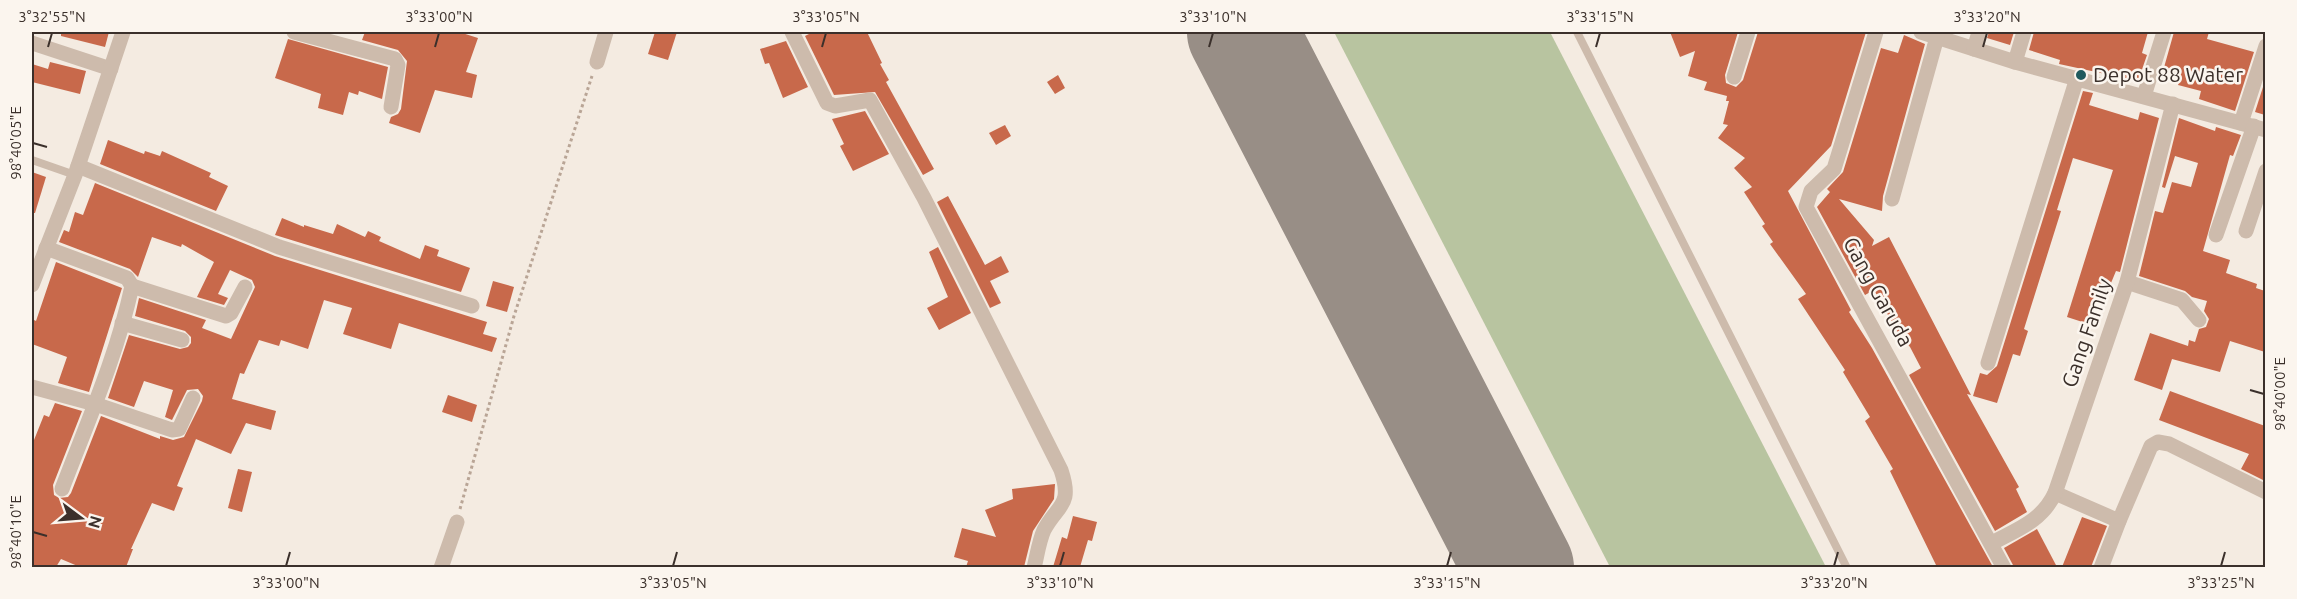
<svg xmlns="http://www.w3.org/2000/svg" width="2297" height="599" font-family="Ubuntu,sans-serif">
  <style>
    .green { fill: #b8c4a0 }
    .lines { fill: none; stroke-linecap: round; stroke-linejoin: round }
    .runway { stroke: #988e86; stroke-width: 110 }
    .building { fill: #c8694b }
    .path { stroke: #b9a596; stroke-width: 3; stroke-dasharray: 3 3; stroke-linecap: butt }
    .service { stroke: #cdbbac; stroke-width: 8 }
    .minor { stroke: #cdbbac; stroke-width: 15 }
    .ticks { fill: none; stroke: #3b302b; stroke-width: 2 }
    .poi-dot { fill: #1f5a5e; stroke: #fbf5ee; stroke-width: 2 }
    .labels { text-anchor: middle; stroke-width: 5; stroke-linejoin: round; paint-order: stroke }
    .poi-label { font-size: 21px; fill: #3b302b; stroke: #fbf5ee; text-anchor: start }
    .street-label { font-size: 21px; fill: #3b302b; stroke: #fbf5ee }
    .neatline { fill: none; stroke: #3b302b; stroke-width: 2 }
    .ticks-label { font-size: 15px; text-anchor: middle; fill: #3b302b }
  </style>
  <rect width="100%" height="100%" fill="#f4ebe1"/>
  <path class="green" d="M1334,32H1550L1826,567H1610Z"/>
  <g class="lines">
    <path class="runway" d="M1242,32L1519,568"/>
  </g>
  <g class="building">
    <path d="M61,32H109L105,47L61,36Z"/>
    <path d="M365,32H459L478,38L466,72L477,75L472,98L435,90L420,133L389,123L391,117L398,114L401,109L407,61L398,50L362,40Z"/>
    <path d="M655,32H677L668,60L648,54Z"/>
    <path d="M813,32H867L882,63L880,64L889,80L886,82L934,169L923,175L875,92L834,95L805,36Z"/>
    <path d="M1670,32H1738L1725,75L1726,83L1736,87L1743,80L1758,32H1866L1831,146L1788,191L1851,310L1849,312L1872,348L1993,567H1937L1890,471L1893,469L1865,421L1870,417L1843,372L1845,370L1798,299L1806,294L1770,244L1773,242L1762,226L1765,224L1744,192L1752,187L1734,168L1745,158L1718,138L1728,125L1723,124L1729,101H1726L1727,96L1704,90L1707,82L1688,76L1695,51L1680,57Z"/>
    <path d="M1989,32H2014L2010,45L1987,38Z"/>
    <path d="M2034,32H2148L2142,53L2147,55L2138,81L2059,64L2060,60L2029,50Z"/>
    <path d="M2174,32H2209L2207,39L2254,52L2235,111L2199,99L2201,91L2178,85L2181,76L2163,71Z"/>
    <path d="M1904,35L1925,44L1883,196L1882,211L1839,199L1874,240L1872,246L1889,237L1971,395L1967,394L2019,487L2016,489L2027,512L1995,531L1909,375L1921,368L1910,347L1898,333L1874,290L1865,295L1817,207L1830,192L1827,189L1843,172L1881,48L1898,53Z"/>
    <path d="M288,39L388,67L382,99L359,91L358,95L349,92L343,115L318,108L321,94L275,78Z"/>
    <path d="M786,41L808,87L783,98L769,63L765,64L760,49Z"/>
    <path d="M50,62L86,71L80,94L32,82V64L48,69Z"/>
    <path d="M1058,75L1065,88L1055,94L1047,82Z"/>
    <path d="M2263,87H2265V115L2255,112Z"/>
    <path d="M2083,91L2093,93L2089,105L2138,120L2140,112L2159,118L2120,272L2116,271L2111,283L2098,327L2067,317L2113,170L2073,158L2057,210L2061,211L2024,329L2028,331L2020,356L2013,354L1997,403L1973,396L1980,373L1987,375L1997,366Z"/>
    <path d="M865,111L889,154L853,171L840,146L844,144L832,119Z"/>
    <path d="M2179,118L2215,131L2216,127L2241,135L2233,156L2230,155L2203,251L2230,260L2226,273L2257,284L2256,288L2265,291V352L2230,341L2220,372L2172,359L2162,390L2134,380L2150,333L2188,346L2189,340L2195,342L2199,329L2206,327L2209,319L2204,311L2207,301L2192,297L2185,291L2139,276L2155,211L2163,213L2172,182L2191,187L2198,163L2175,156L2165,188L2162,187Z"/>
    <path d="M1005,125L1011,136L996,145L989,133Z"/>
    <path d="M108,140L144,154L145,151L160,156L162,151L211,173L209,177L228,186L216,211L100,164Z"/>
    <path d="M32,172L46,177L35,213H32Z"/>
    <path d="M95,183L275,256L487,322L483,334L497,338L492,352L399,323L391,349L343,334L352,308L324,300L308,349L281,340L279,346L259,340L244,374L240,373L232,399L276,411L271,430L246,423L231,454L196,439L177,486L183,488L174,511L152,503L131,549H133L126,567H80L61,559L56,567H32V445L44,415L49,417L55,403L82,411L53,485L54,495L59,498L68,497L71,493L101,416L160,439V436L173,440L184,437L202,401L203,396L198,389L187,390L172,420L165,417L173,390L144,381L134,407L108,398L129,335L180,349L188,347L191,343V337L185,331L135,316L139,298L206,320L202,328L231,339L255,287L252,280L230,270L218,294L228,298L224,305L197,297L214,262L182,244L181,247L152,237L138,277L130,269L59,242L64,230L69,232L75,212L83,215Z"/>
    <path d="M948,196L985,265L1001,256L1009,272L990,281L1001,303L990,308L937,202Z"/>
    <path d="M282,218L304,227V225L333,234L337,224L365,237L368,231L381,237L379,241L420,259L425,245L439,250L437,256L470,268L461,292L275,235Z"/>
    <path d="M938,247L971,313L939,330L927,308L948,297L929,252Z"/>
    <path d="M56,262L122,288L89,392L58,383L67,357L32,344V319L36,321Z"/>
    <path d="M493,281L514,287L507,312L486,306Z"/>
    <path d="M2170,391L2265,426V481L2241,469L2249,454L2159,420Z"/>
    <path d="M448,395L477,405L472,422L442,412Z"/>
    <path d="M238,469L252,472L242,512L228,508Z"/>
    <path d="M1055,484L1054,499L1033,531L1024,567H966L968,561L954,557L962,528L996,537L985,510L1013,499L1012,489Z"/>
    <path d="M1073,516L1097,522L1092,541L1088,540L1080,567H1053L1062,537L1067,539Z"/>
    <path d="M2082,517L2107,526L2091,567H2062Z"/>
    <path d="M2037,529L2057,567H2014L2004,548Z"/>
  </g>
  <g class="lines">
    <path class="path" d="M460,509L514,316L592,76"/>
    <g class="service">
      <path d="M1577,32L1847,568"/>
      <path d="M32,160L75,175"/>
    </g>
    <g class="minor">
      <path d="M294,32L395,59L398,65L391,107"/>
      <path d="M792,32L827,103L835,106L870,100L924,198L1061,470C1073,506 1058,504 1044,530C1039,541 1037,556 1034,568"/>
      <path d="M1876,32L1834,169L1811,191L1806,207L2004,568"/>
      <path d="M1921,32L2015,62L2266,130"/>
      <path d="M32,43L111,69"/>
      <path d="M1974,49L1979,32"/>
      <path d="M597,62L606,32"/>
      <path d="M2015,62L2024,32"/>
      <path d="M1734,77L1748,32"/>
      <path d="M2144,96L2164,32"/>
      <path d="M2241,123L2266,46"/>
      <path d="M78,166L279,247L472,306"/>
      <path d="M1892,199L1937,37"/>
      <path d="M2246,231L2266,171"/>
      <path d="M2216,235L2254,126"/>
      <path d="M46,248L127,278L132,286"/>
      <path d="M2127,282L2182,300L2199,320"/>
      <path d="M32,285L75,175L123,32"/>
      <path d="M122,323L182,340"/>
      <path d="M1988,363L2077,78"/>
      <path d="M32,387L95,404L172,430L179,429L193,398"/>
      <path d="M62,489C87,423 117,356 132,286L226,316L231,313L245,287"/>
      <path d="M2055,493L2119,521L2151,446L2158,442L2169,444L2266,492"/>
      <path d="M1992,543C2018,529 2042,521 2055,493L2127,282L2173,104"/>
      <path d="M441,568L457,522"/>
      <path d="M2101,568L2119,521"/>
    </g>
  </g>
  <path class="ticks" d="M48,47L52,33M435,47L439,33M822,47L826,33M1209,47L1213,33M1596,47L1600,33M1983,47L1987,33M33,143L47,147M2250,390L2264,394M33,532L47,536M286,566L290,552M673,566L677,552M1060,566L1064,552M1447,566L1451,552M1834,566L1838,552M2221,566L2225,552"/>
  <circle class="poi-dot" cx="2081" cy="75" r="6"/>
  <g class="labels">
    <g class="poi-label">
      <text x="2093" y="82">Depot 88 Water</text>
    </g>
    <g class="street-label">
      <text transform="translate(1878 292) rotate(61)" y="7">Gang Garuda</text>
      <text transform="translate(2087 333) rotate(-71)" y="7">Gang Family</text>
    </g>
  </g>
  <rect width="2297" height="599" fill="none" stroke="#fbf5ee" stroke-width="66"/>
  <g transform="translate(81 518) rotate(106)" stroke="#fbf5ee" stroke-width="4.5" paint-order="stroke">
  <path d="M0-4.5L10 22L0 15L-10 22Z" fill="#3b302b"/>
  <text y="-9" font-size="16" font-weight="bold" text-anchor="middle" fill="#3b302b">N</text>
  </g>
  <rect x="33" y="33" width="2231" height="533" class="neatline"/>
  <g class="ticks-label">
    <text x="52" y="22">3°32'55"N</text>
    <text x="439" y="22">3°33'00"N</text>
    <text x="826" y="22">3°33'05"N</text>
    <text x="1213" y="22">3°33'10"N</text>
    <text x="1600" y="22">3°33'15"N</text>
    <text x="1987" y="22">3°33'20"N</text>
    <text transform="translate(16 143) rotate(-90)" y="5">98°40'05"E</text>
    <text transform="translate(2280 394) rotate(-90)" y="5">98°40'00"E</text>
    <text transform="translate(16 532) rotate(-90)" y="5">98°40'10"E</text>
    <text x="286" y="588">3°33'00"N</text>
    <text x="673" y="588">3°33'05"N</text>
    <text x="1060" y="588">3°33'10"N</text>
    <text x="1447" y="588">3°33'15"N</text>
    <text x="1834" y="588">3°33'20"N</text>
    <text x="2221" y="588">3°33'25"N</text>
  </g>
</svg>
